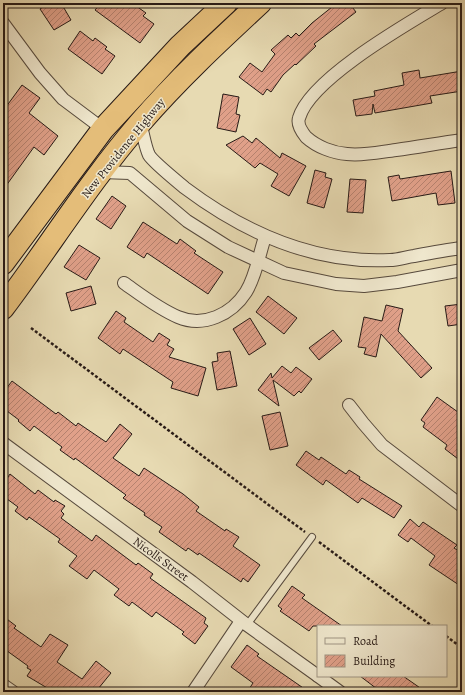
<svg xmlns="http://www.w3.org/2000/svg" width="465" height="695" font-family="Alegreya,serif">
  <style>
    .building { fill: url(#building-hatch); stroke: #271a16 }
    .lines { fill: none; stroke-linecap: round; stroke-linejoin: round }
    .lane-casing { stroke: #574a3d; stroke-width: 8 }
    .street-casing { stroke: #574a3d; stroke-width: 14 }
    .highway-casing { stroke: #271a16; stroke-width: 24 }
    .path { stroke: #271a16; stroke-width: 2.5; stroke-dasharray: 3 2; stroke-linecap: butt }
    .lane { stroke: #efe7cd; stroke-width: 6 }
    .street { stroke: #efe7cd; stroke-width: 12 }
    .highway { stroke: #e4bd79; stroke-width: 22 }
    .labels { text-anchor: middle; stroke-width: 3; stroke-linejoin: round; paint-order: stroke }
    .street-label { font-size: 12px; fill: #271a16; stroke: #efe7cd }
  </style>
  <defs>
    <pattern id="building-hatch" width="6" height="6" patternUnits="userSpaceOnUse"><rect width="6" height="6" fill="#e0a089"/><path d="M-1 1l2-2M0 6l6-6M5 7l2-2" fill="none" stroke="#b6826f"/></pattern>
  </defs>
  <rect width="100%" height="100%" fill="#e7dab2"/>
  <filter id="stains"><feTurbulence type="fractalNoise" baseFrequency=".005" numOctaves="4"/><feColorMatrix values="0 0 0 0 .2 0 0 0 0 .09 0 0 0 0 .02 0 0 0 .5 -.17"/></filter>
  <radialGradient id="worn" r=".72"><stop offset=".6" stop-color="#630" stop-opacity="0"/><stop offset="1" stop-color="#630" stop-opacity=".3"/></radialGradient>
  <g class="building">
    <path d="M49,3H61L71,20L54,30L40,9Z"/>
    <path d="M101,3H132L146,13L143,16L154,24L140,43L95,10Z"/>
    <path d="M337,3H349L356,12L314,44L316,46L296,65L295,64L283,75L271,92L267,89L263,95L239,77L250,63L262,72L275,54L271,50L288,35L291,38L296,33L299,36L312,23Z"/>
    <path d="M80,31L93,41L95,38L107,47L105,49L115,56L102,74L68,49Z"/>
    <path d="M419,70L420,78L462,71V91L430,96L432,103L375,113L373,104L372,114L356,116L353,100L375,96L374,91L404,85L402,73Z"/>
    <path d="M22,85L40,98L29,113L58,136L44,155L34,147L3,190V111Z"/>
    <path d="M223,94L239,97L236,114L240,115L236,132L217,128Z"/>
    <path d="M243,136L252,143L256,138L280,158L282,153L306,166L289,196L271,186L278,174L260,163L255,168L226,145Z"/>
    <path d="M315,170L326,173L325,177L332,179L324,208L307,203Z"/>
    <path d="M451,171L455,203L438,205L436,193L392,201L388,177L399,175L400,179Z"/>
    <path d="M350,179L366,180L363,213L347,212Z"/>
    <path d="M112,196L126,206L111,229L96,219Z"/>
    <path d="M143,222L177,244L180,239L196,251L194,253L223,272L208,294L147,253L144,258L127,247Z"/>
    <path d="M79,245L100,258L86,280L64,267Z"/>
    <path d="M91,286L96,304L71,311L66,293Z"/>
    <path d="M268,296L297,318L284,334L256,312Z"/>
    <path d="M462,304V324L448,326L445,306Z"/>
    <path d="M386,305L403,309L398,331L432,368L421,378L381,334L376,357L364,354L366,348L358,347L364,317L382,321Z"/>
    <path d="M116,311L126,318L124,322L153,342L159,333L170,340L167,345L174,349L169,357L206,368L198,396L171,388L173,382L123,349L120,354L98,338Z"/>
    <path d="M250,318L266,344L249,355L233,329Z"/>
    <path d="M333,330L342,341L319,360L309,348Z"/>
    <path d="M230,351L237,386L217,390L212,362L218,361L217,353Z"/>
    <path d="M282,366L291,373L296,367L312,379L301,393L299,391L294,396L273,380L279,406L258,390L271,373L272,378Z"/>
    <path d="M12,381L56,414L58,412L76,426L78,423L106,442L120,424L132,434L113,458L139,476L144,468L183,494L199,507L196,511L225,531L226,529L239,537L233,546L260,565L248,582L243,578L241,582L199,553L198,555L188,548L186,551L159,532L162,527L144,515L145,513L123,498L126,495L75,458L74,460L60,450L62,447L34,426L30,431L18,421L19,420L3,408V393Z"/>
    <path d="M437,397L462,415V462L445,449L447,445L423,427L425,423L421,420Z"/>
    <path d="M280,412L288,446L270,450L262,416Z"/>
    <path d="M306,451L319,460L321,457L346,474L349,470L360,477L359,479L402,506L394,518L362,498L358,503L326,480L323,485L296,465Z"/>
    <path d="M10,474L35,494L38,490L54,502L55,500L65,506L61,511L64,514L61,518L92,541L96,535L136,565L138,563L153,574L150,578L206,618L204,623L208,626L195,644L182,634L184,632L156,612L152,617L132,602L129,606L114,595L119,589L94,570L87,579L69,566L77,556L58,542L60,539L29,517L27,520L15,511L18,507L3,496V484Z"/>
    <path d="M410,519L419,527L423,522L457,545L454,548L462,553V587L429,565L435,556L411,538L408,542L398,535Z"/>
    <path d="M292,586L305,595L302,598L342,626H313L309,631L280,611L282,609L278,606Z"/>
    <path d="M3,616L16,626L14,628L41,647L50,634L68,645L57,662L82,679L96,661L111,673L98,689L96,687L93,692H54L27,676L31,670L27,668L28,666L3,648Z"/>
    <path d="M247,645L259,654L257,656L309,692H247L253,683L231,667Z"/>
    <path d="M360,676H403L426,692H381Z"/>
  </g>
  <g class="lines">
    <defs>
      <path id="lane" d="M247,625L312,537"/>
      <g id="street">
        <path d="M442,3C407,24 310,79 299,118C297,124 302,132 306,137C317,147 333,153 347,154C363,156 380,152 396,150C418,147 440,143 462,140"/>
        <path d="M3,23L40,73L63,99L103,129"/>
        <path d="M140,123C143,132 145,147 149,155C153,162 178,182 185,188C245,233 313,264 390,260C398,260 406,257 414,256C430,253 446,250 462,248"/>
        <path d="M101,172L130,173L187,221L228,247L284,273L336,284L364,286L397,282L462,270"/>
        <path d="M124,283C141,295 159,309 178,317C204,328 232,314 246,292C256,276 259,255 265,237"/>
        <path d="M349,405L363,423L382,445L462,506"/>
        <path d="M3,443L192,582L247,625L318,676"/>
        <path d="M318,676L340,692"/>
        <path d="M3,685L13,692"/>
        <path d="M193,692L241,621"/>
      </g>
      <g id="highway">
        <path d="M3,263L103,129L180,46L226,3"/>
        <path d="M3,308C49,247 90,181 140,123C177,80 219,41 260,3"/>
      </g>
    </defs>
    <use href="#lane" class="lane-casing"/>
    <use href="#street" class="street-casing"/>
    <use href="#highway" class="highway-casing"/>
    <g class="path">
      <path d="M31,328L305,532"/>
      <path d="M319,542L432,626"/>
      <path d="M446,636L462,648"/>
    </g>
    <use href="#lane" class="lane"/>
    <use href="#street" class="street"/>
    <use href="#highway" class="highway"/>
  </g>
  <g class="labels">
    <g class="street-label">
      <text transform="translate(123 148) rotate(-51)" y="4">New Providence Highway</text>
      <text transform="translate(161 559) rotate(36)" y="4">Nicolls Street</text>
    </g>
  </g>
  <rect width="465" height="695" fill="none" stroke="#e7dab2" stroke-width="16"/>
  <rect x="4" y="4" width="457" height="687" fill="none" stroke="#271a16" stroke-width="2"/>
  <rect x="8" y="8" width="449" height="679" fill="none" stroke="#271a16"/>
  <rect x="317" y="625" width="130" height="52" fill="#efe7cd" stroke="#9f9584"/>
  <rect x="325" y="638" width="20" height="6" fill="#efe7cd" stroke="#9f9584"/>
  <text x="353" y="645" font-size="12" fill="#271a16">Road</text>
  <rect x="325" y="655" width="20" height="12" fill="url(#building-hatch)" stroke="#9f9584"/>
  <text x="353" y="665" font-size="12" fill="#271a16">Building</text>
  <rect width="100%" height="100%" filter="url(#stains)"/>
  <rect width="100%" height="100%" fill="url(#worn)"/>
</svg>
